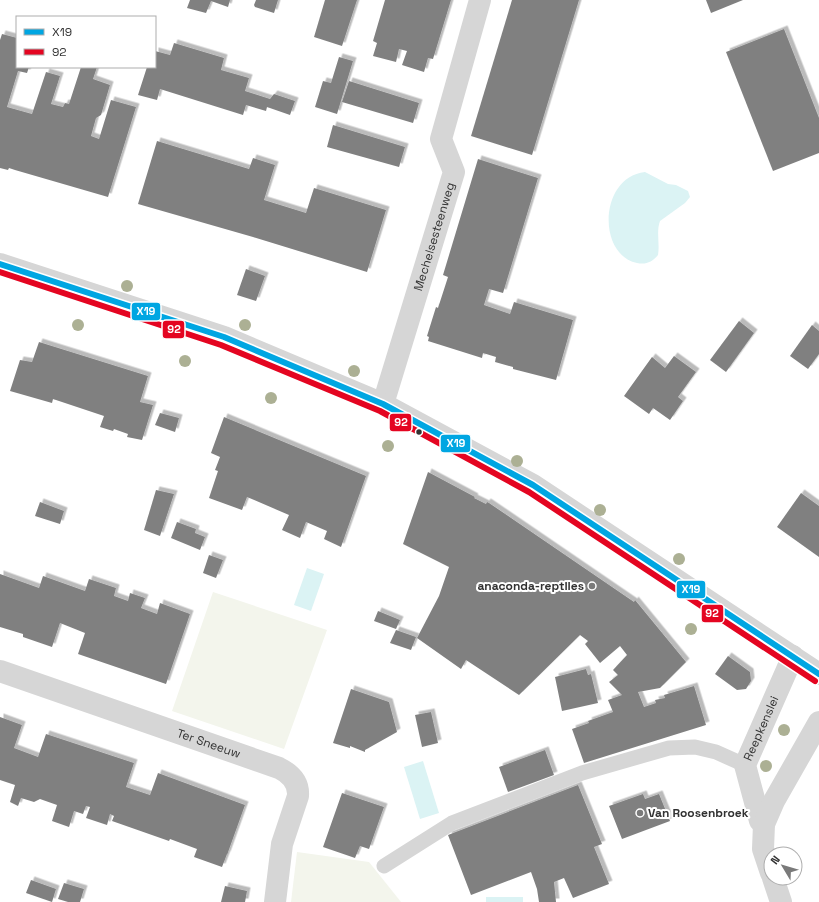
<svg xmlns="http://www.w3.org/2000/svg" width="819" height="902" font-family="'Space Grotesk',sans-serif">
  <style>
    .green { fill: #f3f5ec }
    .water { fill: #dbf3f4 }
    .building { fill: #808080; filter: url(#shadow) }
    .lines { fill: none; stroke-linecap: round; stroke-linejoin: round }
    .service { stroke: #d6d6d6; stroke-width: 15 }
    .minor { stroke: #d6d6d6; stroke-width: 22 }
    .tertiary { stroke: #d6d6d6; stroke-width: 22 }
    .bus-1-casing { stroke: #fff; stroke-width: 9 }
    .bus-2-casing { stroke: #fff; stroke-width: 9 }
    .bus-1 { stroke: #00a6e2; stroke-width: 6 }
    .bus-2 { stroke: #e40521; stroke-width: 6 }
    .tree { fill: #acb094 }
    .bus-dot { fill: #323232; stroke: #fff; stroke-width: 1.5 }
    .poi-dot { fill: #7a7a7a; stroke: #fff; stroke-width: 1.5 }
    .labels { text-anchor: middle; stroke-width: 4; stroke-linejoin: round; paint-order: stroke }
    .street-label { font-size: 12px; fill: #323232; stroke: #fff }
    .poi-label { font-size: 12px; font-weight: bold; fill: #323232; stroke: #fff; text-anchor: end }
    .line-badge { stroke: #fff; stroke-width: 1.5 }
    .badge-label { font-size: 11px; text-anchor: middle; font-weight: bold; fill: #fff }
  </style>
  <defs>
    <filter id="shadow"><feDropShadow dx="3.5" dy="-3.5" stdDeviation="0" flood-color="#0004"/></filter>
  </defs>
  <rect width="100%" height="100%" fill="#fff"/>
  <g class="green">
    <path d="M213,592L327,630L284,749L172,711Z"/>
    <path d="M297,852L369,862L401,902H291Z"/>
  </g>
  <g class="water">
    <path d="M645,172L668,184L676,185L688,191L690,197L685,203L660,221C656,232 660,243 658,255C652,262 646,265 637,263C597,255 599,177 645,172Z"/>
    <path d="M307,568L324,574L311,611L294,605Z"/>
    <path d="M423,761L439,813L420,819L404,767Z"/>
    <rect x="486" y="897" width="37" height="5"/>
  </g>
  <g class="building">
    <path d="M190,0H230L228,7L211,1L206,13L187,8Z"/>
    <path d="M256,0H278L274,13L255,7L254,5Z"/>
    <path d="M325,0H357L342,46L314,37Z"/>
    <path d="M385,0H451L433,59L428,58L424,72L402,65L407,51L399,49L396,62L373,56L377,43L373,41Z"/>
    <path d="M512,0H579L532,155L471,136Z"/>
    <path d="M706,0H743L711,13Z"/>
    <path d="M784,29L819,118V153L773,171L726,52Z"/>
    <path d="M2,34L17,38V67H29L27,73L18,71L7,107L32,114L46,72L60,76L51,104L63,107L65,103L69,104L81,67H97L93,79L110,85L101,115L96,118L91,136L99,139L111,100L136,107L108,197L15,170L9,168L8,170L0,168V40Z"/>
    <path d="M174,43L224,58L221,70L249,78L245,91L270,99L274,94L295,101L290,115L267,107L266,111L246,105L243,115L160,89L157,100L138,95L147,67H155V51L170,55Z"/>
    <path d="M339,57L353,61L337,114L315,107L323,81L331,83Z"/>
    <path d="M349,81L419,103L413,123L342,102Z"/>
    <path d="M333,125L405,147L399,167L327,147Z"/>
    <path d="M157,141L249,169L253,158L275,165L264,200L306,213L314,188L386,210L367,272L253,237L138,204Z"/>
    <path d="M478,159L538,178L503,293L489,289L484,305L510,314L514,302L573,320L556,380L513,369V367L495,362L496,357L483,353L482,358L428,341L429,337L427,336L436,307L438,308L448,277L443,275Z"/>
    <path d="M246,269L265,276L256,301L237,295Z"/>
    <path d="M739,321L754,333L726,372L710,360Z"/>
    <path d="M812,325L819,331V354L808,369L790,356Z"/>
    <path d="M39,342L148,376L140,402L153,405L142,440L127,437L128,434L114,429L113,431L100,427L104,416L53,399L52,403L10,391L20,360L32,362Z"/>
    <path d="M674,356L696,372L678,397L683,401L670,420L653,408L649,414L624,396L652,357L665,368Z"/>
    <path d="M160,413L179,418L175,432L155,425Z"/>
    <path d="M224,417L366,476L341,547L324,539L327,531L306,522L300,538L282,530L289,515L247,497L242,510L209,498L218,471L215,470L220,457L211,453Z"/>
    <path d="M428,472L475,497L474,498L486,504L487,502L489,503L634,602L635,600L686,662L660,688L638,692L644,707L656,703L655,700L665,698L664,695L694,686L706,725L584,763L572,729L589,723L588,721L613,712L608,700L622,695L609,682L618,675L613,670L627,655L620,646L600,663L585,644L588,641L580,635L519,695L466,660L461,669L417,638L439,596L449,567L403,544Z"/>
    <path d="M156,490L174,494L160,536L144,530Z"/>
    <path d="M801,493L819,506V557L777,527Z"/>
    <path d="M40,502L64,511L60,524L35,516Z"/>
    <path d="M177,522L196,529L195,533L205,537L200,550L171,538Z"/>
    <path d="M209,555L223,560L216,578L203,573Z"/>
    <path d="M0,574L39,588L43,576L85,591L89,579L116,588L114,596L128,601L130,593L145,598L141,608L157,614L160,603L190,614L166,684L78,654L85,633L60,623L52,647L23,637V634L0,627Z"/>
    <path d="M378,611L400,620L396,629L374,621Z"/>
    <path d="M396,630L416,637L411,650L390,643Z"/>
    <path d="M728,656L750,672L751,681L746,689L737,690L715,674Z"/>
    <path d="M586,669L588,675L591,674L598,703L562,711L555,677Z"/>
    <path d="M351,689L389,702L397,732L365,750V752L350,746V748L333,743Z"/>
    <path d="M431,712L438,743L422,747L415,715Z"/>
    <path d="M0,717L22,725L14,748L38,757L46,734L134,763L126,787L150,795L158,773L245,805L227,855V854L222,867L194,857L197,849L170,839L169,841L112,821L114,816L110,814L107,825L86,818L90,807L86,806L83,814L74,811L69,827L52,821L57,805L40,799L34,802L21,798L18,806L10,802L15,785L0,780Z"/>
    <path d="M545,750L554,775L508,792L499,767Z"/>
    <path d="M578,785L602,844L594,847L609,884L573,898L564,878L554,882L556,902H539L537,889L531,872L471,895L448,835Z"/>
    <path d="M342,793L384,807L369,849L360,846L355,858L323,847Z"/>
    <path d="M643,794L645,799L659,794L670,821L622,839L609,806Z"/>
    <path d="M31,880L56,889L52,902L26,893Z"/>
    <path d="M64,883L84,889L80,902H68L58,899Z"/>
    <path d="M225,886L247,891L245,902H221Z"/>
  </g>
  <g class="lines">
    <path class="service" d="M384,866L452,823L582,773L669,748L695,747L716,752L745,765"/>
    <g class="minor">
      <path id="s1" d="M383,404L454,172L441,139L480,0"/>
      <path id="s2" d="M0,671L279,768C291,774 299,783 298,796L282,844L275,902"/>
      <path id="s3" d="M764,824L760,821L745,765L793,656"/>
      <path d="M771,873L763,849L764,824L774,801L819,722"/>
      <path d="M773,878L781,902"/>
    </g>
    <path class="tertiary" d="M0,264L224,337L383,404L533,485L819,674"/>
    <defs>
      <path id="bus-1" d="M0,264L224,337L383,404L533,485L819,674"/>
      <path id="bus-2" d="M0,272L221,345L380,411L529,492L815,681"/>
    </defs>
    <use href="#bus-1" class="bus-1-casing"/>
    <use href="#bus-2" class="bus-2-casing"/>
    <use href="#bus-1" class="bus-1"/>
    <use href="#bus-2" class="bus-2"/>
  </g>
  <g class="tree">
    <circle cx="127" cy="286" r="6"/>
    <circle cx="78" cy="325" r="6"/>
    <circle cx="245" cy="325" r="6"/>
    <circle cx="185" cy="361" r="6"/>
    <circle cx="354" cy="371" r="6"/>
    <circle cx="271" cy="398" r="6"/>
    <circle cx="388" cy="446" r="6"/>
    <circle cx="517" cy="461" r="6"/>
    <circle cx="600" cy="510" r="6"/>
    <circle cx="679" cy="559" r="6"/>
    <circle cx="691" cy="629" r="6"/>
    <circle cx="784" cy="730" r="6"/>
    <circle cx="766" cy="766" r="6"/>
  </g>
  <circle class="bus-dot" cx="419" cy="432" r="3.5"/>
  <g class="poi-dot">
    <circle cx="592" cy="586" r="4"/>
    <circle cx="640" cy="813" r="4"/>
  </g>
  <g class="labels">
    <g class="street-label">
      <text dy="4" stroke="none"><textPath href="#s1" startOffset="175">Mechelsesteenweg</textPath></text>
      <text dy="4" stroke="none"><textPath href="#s3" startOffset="103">Reepkenslei</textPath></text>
      <text dy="4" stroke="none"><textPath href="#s2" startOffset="221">Ter Sneeuw</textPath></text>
    </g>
    <g class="poi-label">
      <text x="584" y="590">anaconda-reptiles</text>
      <text x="648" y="817" text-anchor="start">Van Roosenbroek</text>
    </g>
  </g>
  <g class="line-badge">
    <rect x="131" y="302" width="30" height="19" rx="4" fill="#00a6e2"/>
    <rect x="162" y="320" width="23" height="19" rx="4" fill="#e40521"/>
    <rect x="389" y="413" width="23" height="19" rx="4" fill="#e40521"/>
    <rect x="440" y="434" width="31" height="19" rx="4" fill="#00a6e2"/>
    <rect x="676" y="580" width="30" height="19" rx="4" fill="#00a6e2"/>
    <rect x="701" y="604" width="23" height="19" rx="4" fill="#e40521"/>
  </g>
  <g class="badge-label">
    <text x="146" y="315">X19</text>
    <text x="174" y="333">92</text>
    <text x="401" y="426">92</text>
    <text x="456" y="447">X19</text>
    <text x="691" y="593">X19</text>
    <text x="712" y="617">92</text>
  </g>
  <rect x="16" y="16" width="140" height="52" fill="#ffffff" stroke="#adadad"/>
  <rect x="24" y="29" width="20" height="6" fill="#00a6e2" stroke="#adadad"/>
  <text x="52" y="36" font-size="12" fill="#323232">X19</text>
  <rect x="24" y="49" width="20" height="6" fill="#e40521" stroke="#adadad"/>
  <text x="52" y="56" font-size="12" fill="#323232">92</text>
  <g transform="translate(783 866) rotate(308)"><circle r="19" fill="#ffffff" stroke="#adadad"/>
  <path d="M0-3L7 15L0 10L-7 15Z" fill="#7a7a7a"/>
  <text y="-6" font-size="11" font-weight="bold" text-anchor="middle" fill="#323232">N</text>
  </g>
</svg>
